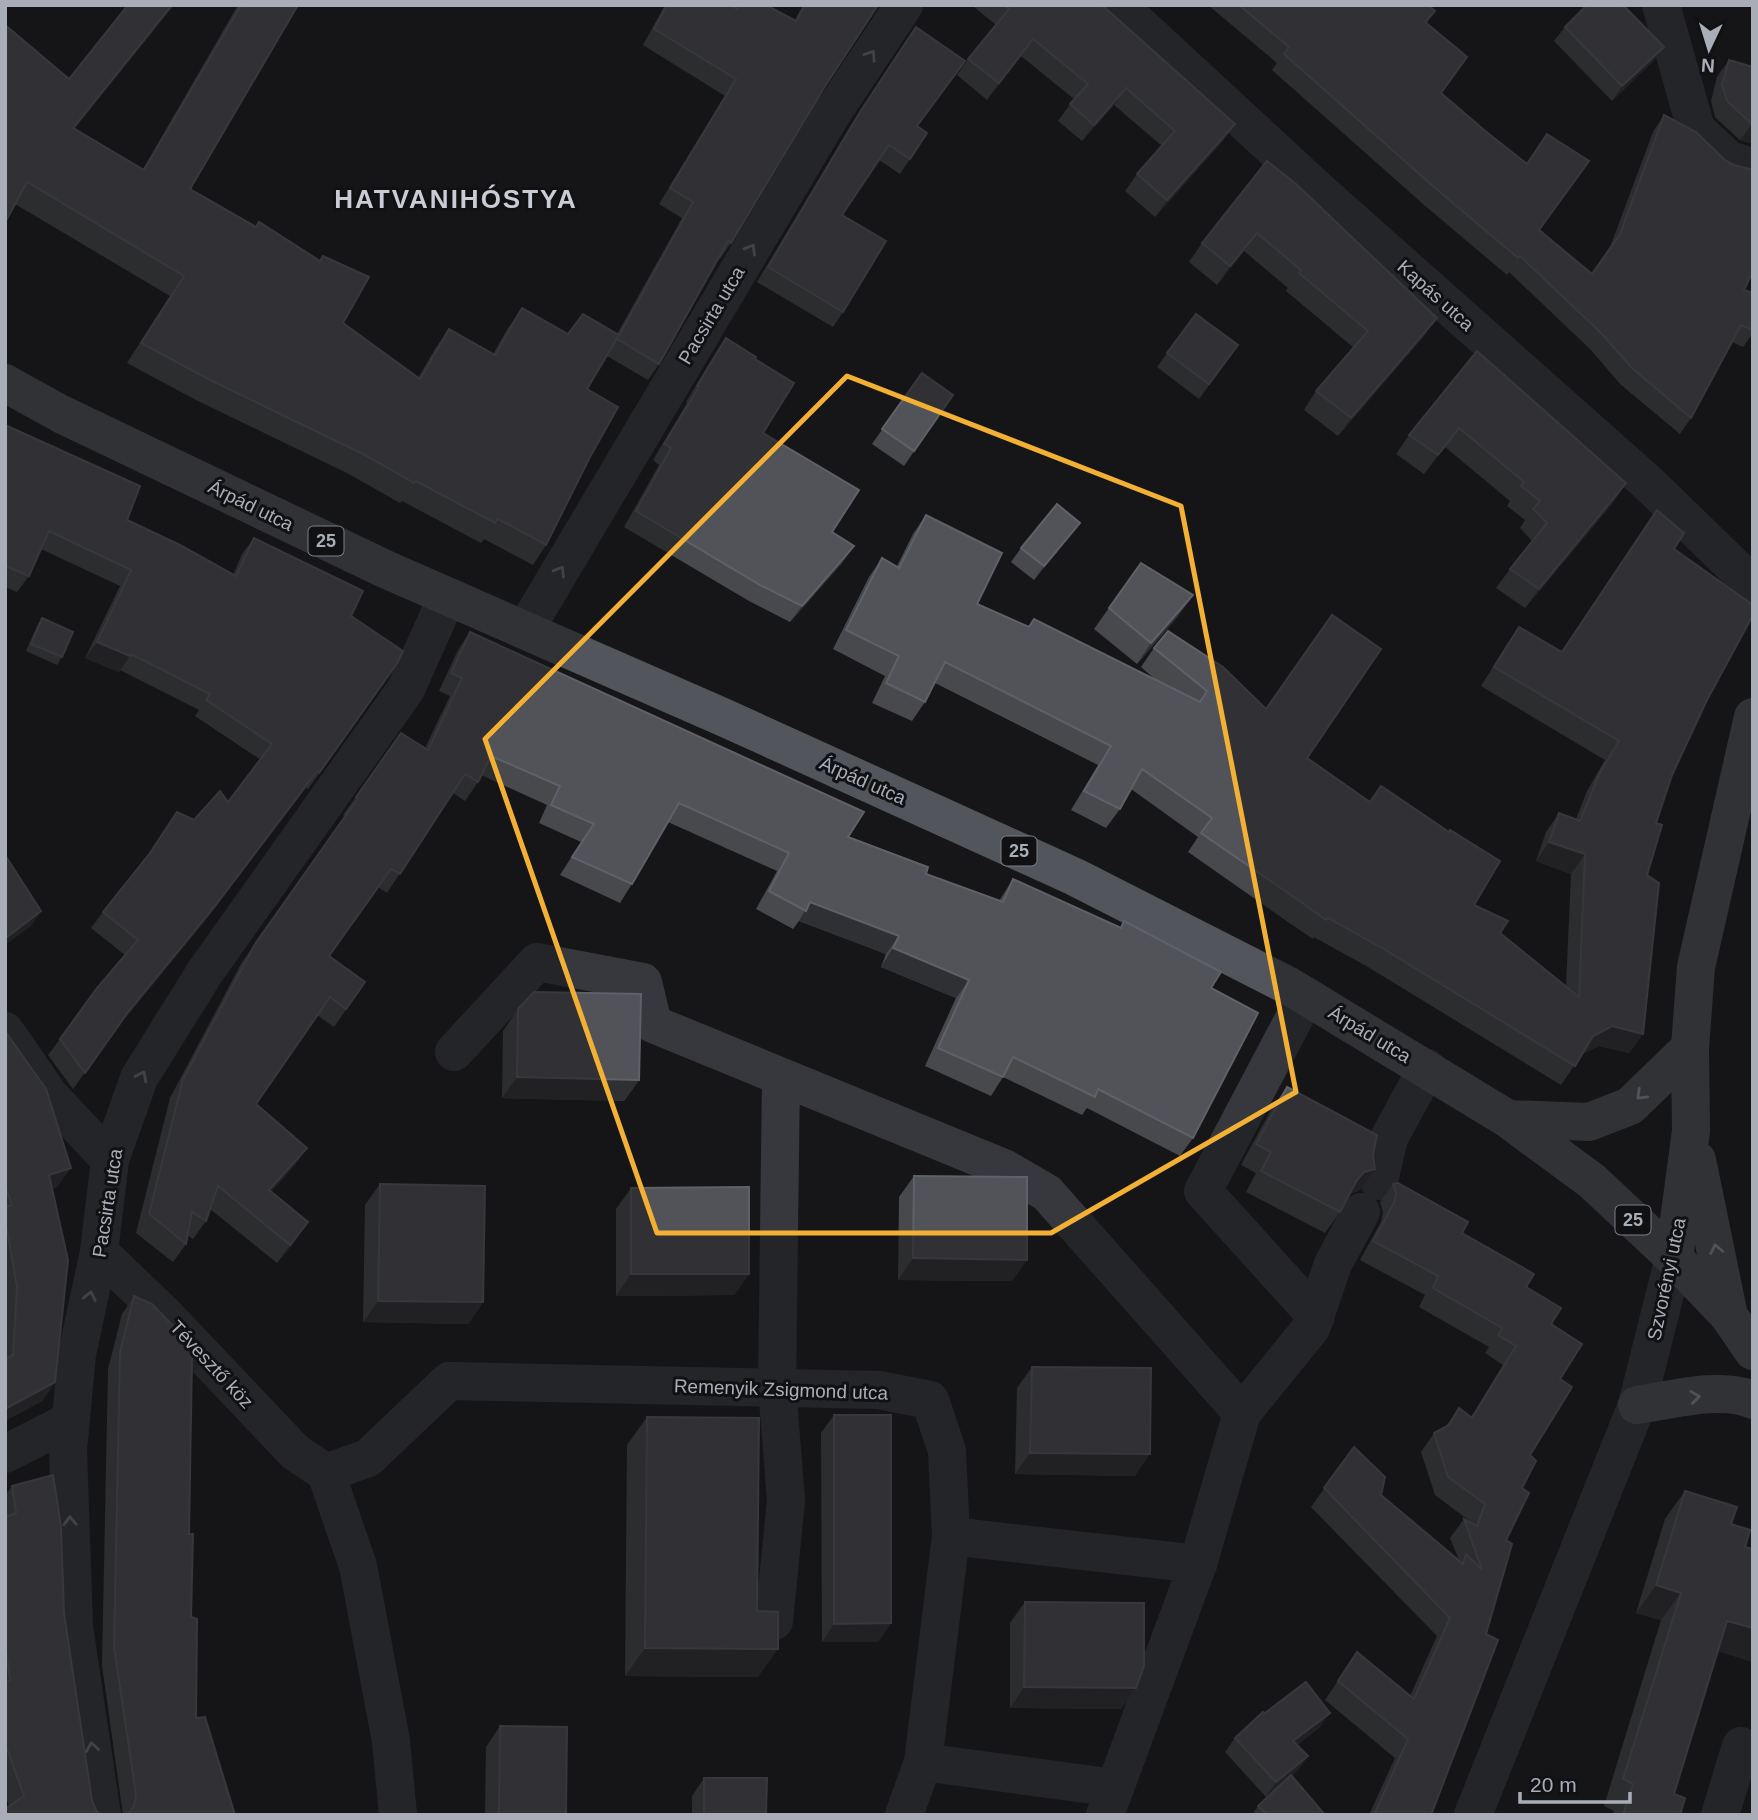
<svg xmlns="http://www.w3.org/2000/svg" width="1758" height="1820" font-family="Arial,sans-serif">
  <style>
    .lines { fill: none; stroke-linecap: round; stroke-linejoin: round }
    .minor { stroke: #37383d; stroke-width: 38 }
    .major { stroke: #53555c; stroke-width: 38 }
    .wall { fill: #47494d }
    .shaded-wall { fill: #2f3033 }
    .building { fill: #525359; stroke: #5f6168; stroke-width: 2 }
    .oneway { stroke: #757881 }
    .oneway2 { stroke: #979ba6 }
    .marked { fill: none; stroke: #f2b134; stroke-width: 5; stroke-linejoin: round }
    .labels { text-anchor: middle; stroke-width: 6; stroke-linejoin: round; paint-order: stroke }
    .shield { fill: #111113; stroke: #7b7e86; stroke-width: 2 }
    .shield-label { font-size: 18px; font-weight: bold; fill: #a8adb8 }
    .street-label { font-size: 19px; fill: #a8adb8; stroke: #111113 }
    .district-label { font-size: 26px; font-weight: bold; letter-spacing: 2px; fill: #c9ccd4; stroke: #111113 }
  </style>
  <rect width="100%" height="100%" fill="#161618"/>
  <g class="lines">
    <g class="minor">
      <path d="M1118,5L1318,190L1648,483L1753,585"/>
      <path d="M1661,5L1696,129L1729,160L1753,167"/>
      <path d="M525,630L831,115L904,5"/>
      <path d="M1306,996L1203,1191L1316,1316"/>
      <path d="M5,1031L50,1096L110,1160"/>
      <path d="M454,1052L537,962L643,982L653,1024L1004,1168L1047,1193L1242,1413L1198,1564L1105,1815"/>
      <path d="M1379,1181L1389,1138L1427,1068"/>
      <path d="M99,1252L165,1315L295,1452L326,1473"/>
      <path d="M1242,1413L1311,1328L1333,1264L1361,1212"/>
      <path d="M5,1454L70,1421"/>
      <path d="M326,1473L368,1458L449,1381L879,1390L930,1400L947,1451L951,1536L923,1762L904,1815"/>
      <path d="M326,1473L358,1566L391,1741L398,1815"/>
      <path d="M951,1536L1198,1564"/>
      <path d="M774,1621L786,1500L777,1387L781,1077"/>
      <path d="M923,1762L1115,1788"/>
      <path d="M102,1815L74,1627L68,1450L77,1354L99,1252L110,1160L139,1078L205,972L406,689L447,597"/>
      <path d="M1473,1815L1637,1405L1674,1258"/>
      <path d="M1720,1815L1741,1746"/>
    </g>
    <g class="major">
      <path d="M5,383L61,414L385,569L725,718L1075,877L1289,986L1508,1119L1592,1181L1674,1258L1729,1316L1753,1351"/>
      <path d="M1508,1119L1589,1122L1630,1106L1690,1048"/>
      <path d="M1697,1160L1729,1316"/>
      <path d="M1674,1258L1691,1131L1690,1048L1696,967L1753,717"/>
      <path d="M1637,1405C1671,1400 1722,1386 1753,1400"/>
    </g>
  </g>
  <g class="wall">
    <path d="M128,5H174L75,128L143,169L238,5H298L190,189L256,227L320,261L323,256L343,323L418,378L435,349L449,329L493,354L508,328L522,308L568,334H617L682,218L659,204L725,96L643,45L665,5H731L736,9L795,20L803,5H878L824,88L731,243L720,259L718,258L659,364L648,380L607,356L587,389L590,457L546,545L533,565L484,539L481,543L402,501L400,503L349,474L196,400L127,363L170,296L15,204L5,221V25L69,79Z"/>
    <path d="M974,5H1102L1223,141L1155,217L1125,191L1137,174L1162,146L1114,105L1082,141L1058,121L1074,99L1021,56L987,100L957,75L968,59L996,25L973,6Z"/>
    <path d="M1208,5H1428L1435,11L1427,23L1441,93L1539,230L1592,274L1609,250L1653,132L1664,115L1744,290L1753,293V333L1743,347L1732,342L1691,418L1680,434L1620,384L1591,350L1509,272L1507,275L1423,204L1272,70L1277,63Z"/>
    <path d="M1565,27L1653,61L1612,101L1554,41Z"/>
    <path d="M906,41L918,126L927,133L900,174L879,160L842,215L843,312L833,327L757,282L850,127Z"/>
    <path d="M1729,60L1753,67V144L1740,140L1715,117L1711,101L1717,77Z"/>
    <path d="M1267,161L1424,336L1338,436L1304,410L1316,391L1354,348L1286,291L1288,288L1244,251L1217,285L1189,262L1202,243Z"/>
    <path d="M726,338L755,359L763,433L832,532L843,562L790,622L749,601L624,527L659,465L653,460L687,403L686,402L715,354Z"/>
    <path d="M1238,345L1199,399L1157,367L1167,353Z"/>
    <path d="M1477,351L1613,503L1525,608L1496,588L1510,569L1532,541L1520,528L1525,520L1507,506L1510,501L1445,447L1424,474L1396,454L1409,435Z"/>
    <path d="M922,373L953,395L904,466L872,444Z"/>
    <path d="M5,425L127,520L233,575L242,554L254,538L351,616L398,662L308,789L306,788L204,922L117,1028L73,1089L48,1055L60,1039L125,955L91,928L103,912L194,820L228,802L261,760L195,716L199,710L120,670L119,672L85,658L120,586L41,549L29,576L17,592L5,587Z"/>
    <path d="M926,515L977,604L1157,681L1141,667L1154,648L1307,758L1474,905L1500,933L1566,987L1571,874L1536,861L1546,832L1559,813L1576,819L1587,791L1605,760L1481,686L1506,646L1519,627L1562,652L1674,549L1707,700L1672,775L1656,823L1647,875L1643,1034L1629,1053L1599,1046L1582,1054L1561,1085L1368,967L1314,937L1313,939L1288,922L1188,852L1198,837L1131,789L1120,809L1106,828L1071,810L1098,765L935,683L925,702L912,721L872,703L885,676L833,649L869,577L882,558L897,566L913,534Z"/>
    <path d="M1080,523L1069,537L1034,580L1011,562L1021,548Z"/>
    <path d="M1141,563L1193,595L1178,616L1137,664L1094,629Z"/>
    <path d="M42,618L62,657L57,665L26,651L37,626Z"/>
    <path d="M470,632L848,837L926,874L999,901L1013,879L1120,928L1124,921L1211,988L1193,1138L1180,1156L1087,1108L1082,1115L1003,1077L991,1096L925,1066L956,998L881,967L886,954L799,921L793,929L756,909L777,871L668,822L632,884L620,903L560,875L581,842L539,823L547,805L481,775L478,782L465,801L453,793L387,893L378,887L329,956L365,982L334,1027L317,1015L256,1104L307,1148L294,1166L271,1192L295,1241L277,1263L210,1209L206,1221L193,1239L187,1235L186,1244L173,1262L136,1233L170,1098L242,962L345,816L343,815L401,733L425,748L450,696L439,691L458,650Z"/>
    <path d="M518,1009L639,1080L624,1101L502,1098L503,1031Z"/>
    <path d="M5,1031L57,1187L52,1189L55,1382L42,1401L5,1421Z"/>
    <path d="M1287,1087L1360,1190L1350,1194L1340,1212L1325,1233L1246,1192L1256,1173L1241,1165L1272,1108Z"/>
    <path d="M914,1176L1012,1281L898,1280L899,1197Z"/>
    <path d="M380,1184L483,1302L468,1324L363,1322L365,1205Z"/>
    <path d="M1393,1184L1462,1233L1526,1287L1551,1324L1560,1379L1530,1455L1522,1488L1506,1540L1431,1815H1369L1395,1758L1325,1700L1357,1652L1410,1696L1437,1636L1311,1507L1354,1447L1381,1495L1459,1560L1450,1538L1464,1519L1471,1522L1435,1495L1421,1452L1434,1433L1446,1426L1459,1408L1471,1417L1503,1365L1485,1353L1489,1347L1419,1307L1425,1295L1360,1260L1381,1222L1383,1212L1380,1202Z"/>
    <path d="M631,1188L749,1274L734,1295L616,1296V1209Z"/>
    <path d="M134,1296L192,1375L189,1534L196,1718L235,1815H123L102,1665L108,1369L122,1314Z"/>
    <path d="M1032,1367L1135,1476L1015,1474L1017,1388Z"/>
    <path d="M834,1415L891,1623L878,1642H822L821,1433Z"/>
    <path d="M647,1417L757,1611L758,1677L625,1676L627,1445Z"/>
    <path d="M12,1486L64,1613L92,1801L97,1812L102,1815H5V1809L9,1806L5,1794V1496Z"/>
    <path d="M1685,1491L1731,1524L1745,1547L1753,1549V1662L1718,1651L1674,1794L1680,1815H1612L1614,1811L1604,1806L1661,1620L1636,1613L1665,1519Z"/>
    <path d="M1025,1602L1136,1688L1121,1709L1010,1708V1623Z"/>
    <path d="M1265,1713L1320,1727L1297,1745L1308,1756L1298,1770L1291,1776L1325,1815H1252L1258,1806L1280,1785L1266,1797L1225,1752L1235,1738Z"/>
    <path d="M500,1726L566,1815H485L486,1747Z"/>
    <path d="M704,1778L766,1815H692V1796Z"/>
  </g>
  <g class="shaded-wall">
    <path d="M172,5H174L59,147L73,128Z"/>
    <path d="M1033,39L1021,56L987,100L999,83Z"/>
    <path d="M1664,47L1653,61L1612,101L1622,86Z"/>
    <path d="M1126,88L1114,105L1082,141L1094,125Z"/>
    <path d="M1235,124L1223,141L1155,217L1167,200Z"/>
    <path d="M1752,124L1753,125V144L1740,140Z"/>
    <path d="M1257,233L1244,251L1217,285L1230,266Z"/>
    <path d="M1437,318L1424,336L1338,436L1351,418Z"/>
    <path d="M1459,428L1445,447L1424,474L1438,455Z"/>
    <path d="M1626,483L1613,503L1525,608L1539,589Z"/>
    <path d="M1080,523L1069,537L1034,580L1044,566Z"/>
    <path d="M854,546L843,562L790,622L802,606Z"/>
    <path d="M1193,595L1178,616L1137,664L1151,643Z"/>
    <path d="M97,642L130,656L119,672L85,658Z"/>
    <path d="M317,771L204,922L117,1028L73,1089L128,1012Z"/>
    <path d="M1549,842L1585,854L1571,874L1536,861Z"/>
    <path d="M810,902L899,936L886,954L799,921Z"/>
    <path d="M41,911L31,926L5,945V940L7,937Z"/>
    <path d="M893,948L969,980L956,998L881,967Z"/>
    <path d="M1612,1026L1643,1034L1629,1053L1599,1046L1580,1055L1593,1036Z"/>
    <path d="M517,1077L639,1080L624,1101L502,1098Z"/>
    <path d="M307,1148L294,1166L256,1209L269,1190Z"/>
    <path d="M71,1168L57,1187L36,1194L49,1175Z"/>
    <path d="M1375,1169L1360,1190L1349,1194L1357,1180L1364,1172Z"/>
    <path d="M308,1222L295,1241L277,1263L290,1245Z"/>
    <path d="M913,1258L1027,1260L1012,1281L898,1280Z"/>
    <path d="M631,1274H749L734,1295L616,1296Z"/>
    <path d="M378,1301L483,1302L468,1324L363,1322Z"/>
    <path d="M192,1357L204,1358L192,1375Z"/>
    <path d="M55,1382L42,1401L5,1421V1409Z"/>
    <path d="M1030,1453L1150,1454L1135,1476L1015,1474Z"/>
    <path d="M1656,1585L1681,1593L1661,1620L1636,1613Z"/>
    <path d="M1727,1621L1753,1628V1662L1708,1648Z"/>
    <path d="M891,1623L878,1642H822L834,1624Z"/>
    <path d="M645,1648L778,1649L758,1677L625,1676Z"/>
    <path d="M1024,1687L1136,1688L1121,1709L1010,1708Z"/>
    <path d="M1330,1713L1320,1727L1283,1755L1293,1741Z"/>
    <path d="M1308,1756L1298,1770L1266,1797L1276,1782Z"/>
  </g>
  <g class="building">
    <path d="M128,5H172L73,128L144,170L241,5H298L190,189L256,227L259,222L320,261L323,256L369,277L343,323L420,379L449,329L495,355L522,308L568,334L583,314L619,335L587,389L618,407L590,457L546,545L498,519L495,523L416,481L414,483L363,454L210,380L141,343L184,276L27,182L7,219L5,218V25L69,79Z"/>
    <path d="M667,5H731L737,9L739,5H766L796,21L805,5H878L824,88L731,243L728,241L659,364L617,339L693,202L670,188L736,79L654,29Z"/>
    <path d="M1004,5H1102L1235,124L1167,200L1137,174L1175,131L1126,88L1094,125L1070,104L1088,84L1033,39L999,83L968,59L1009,9Z"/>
    <path d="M1239,5H1428L1435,11L1425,22L1467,57L1441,93L1484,130L1527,164L1547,134L1589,161L1539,230L1592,274L1620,234L1664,115L1696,132L1725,160L1734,165L1753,170V271L1744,290L1753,293V330L1741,325L1691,418L1632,368L1602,334L1520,256L1518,258L1434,187L1284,54L1289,47Z"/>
    <path d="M1587,5H1623L1664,47L1622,86L1565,27Z"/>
    <path d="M916,27L965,61L917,126L927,133L910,159L889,145L842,215L886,241L843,312L768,267L860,112Z"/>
    <path d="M1729,60L1753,67V125L1727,101L1722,85Z"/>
    <path d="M1267,161L1296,184L1437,318L1351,418L1316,391L1368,331L1299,273L1301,270L1257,233L1230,266L1202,243Z"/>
    <path d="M1196,314L1238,345L1209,384L1167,353Z"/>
    <path d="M726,338L756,357L755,359L794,383L763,433L859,490L832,532L854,546L802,606L760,585L636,511L671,448L664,444L699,387L697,386Z"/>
    <path d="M1477,351L1626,483L1539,589L1510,569L1547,523L1533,509L1540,501L1521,486L1524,482L1459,428L1438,455L1409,435Z"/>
    <path d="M922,373L953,395L914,451L882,429Z"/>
    <path d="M5,425L140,486L127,520L180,545L236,576L254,538L363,591L351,616L403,651L398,662L319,773L317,771L215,906L128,1012L85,1073L60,1039L97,988L138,940L103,912L150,853L177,812L194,820L220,791L228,802L272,744L206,700L210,694L131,654L130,656L97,642L131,570L49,531L29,576L5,566Z"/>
    <path d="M1057,504L1080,523L1044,566L1021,548Z"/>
    <path d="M1657,510L1684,533L1674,549L1753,605V615L1707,700L1672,775L1656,823L1662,825L1647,875L1659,883L1643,1034L1612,1026L1593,1036L1575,1066L1382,948L1328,918L1326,920L1301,902L1201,833L1212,818L1142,769L1120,809L1084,791L1111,746L945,662L925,702L886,683L899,656L846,630L882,558L899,568L926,515L1002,553L977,604L1029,627L1034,619L1200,702L1207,691L1154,648L1168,631L1223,667L1266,709L1332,615L1381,649L1307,758L1370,802L1381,786L1449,832L1450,830L1500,861L1474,905L1508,921L1500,933L1579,997L1585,854L1549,842L1559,813L1580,821L1600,772L1619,741L1494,667L1519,627L1562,652Z"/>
    <path d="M1141,563L1193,595L1151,643L1109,608Z"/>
    <path d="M42,618L73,632L62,657L31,644Z"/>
    <path d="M470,632L864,812L848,837L928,867L926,874L1003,902L1013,879L1121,928L1124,921L1221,972L1211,988L1258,1013L1193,1138L1098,1089L1095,1097L1013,1057L1003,1077L938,1048L969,980L893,948L899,936L810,902L806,911L769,891L789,853L679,803L632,884L572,857L594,824L551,805L560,786L491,756L478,782L465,774L400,874L391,869L329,956L365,982L346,1009L330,997L256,1104L307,1148L269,1190L308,1222L290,1245L218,1186L206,1221L192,1212L186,1244L149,1214L183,1079L255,944L358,798L356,797L401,733L428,750L462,678L451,673Z"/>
    <path d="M5,855L41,911L7,937L5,935Z"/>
    <path d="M534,992L641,994L639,1080L517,1077L518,1009Z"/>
    <path d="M5,1031L46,1089L71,1168L49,1175L68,1260L55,1382L5,1409V1359L13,1355L17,1287L5,1218V1207L12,1205L5,1186Z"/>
    <path d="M1287,1087L1377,1135L1373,1155L1375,1169L1364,1172L1357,1180L1340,1212L1261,1171L1271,1152L1256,1144Z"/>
    <path d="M914,1176L1027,1177V1260L913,1258Z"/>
    <path d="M1398,1183L1468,1222L1462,1233L1534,1274L1526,1287L1561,1308L1551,1324L1582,1344L1560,1379L1572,1387L1530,1455L1536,1461L1522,1488L1529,1493L1506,1540L1512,1544L1486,1634L1498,1640L1431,1815H1374L1408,1739L1338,1681L1357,1652L1414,1699L1450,1618L1324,1488L1354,1447L1385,1477L1381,1495L1463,1564L1466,1554L1482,1570L1464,1519L1477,1526L1485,1504L1448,1477L1434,1433L1449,1425L1459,1408L1472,1418L1516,1346L1498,1335L1502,1328L1433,1288L1438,1276L1373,1241L1394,1203L1396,1193L1393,1184Z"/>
    <path d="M380,1184L485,1186L483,1302L378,1301Z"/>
    <path d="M749,1187V1274H631V1188Z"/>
    <path d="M134,1296L152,1304L204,1358L192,1357L189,1534H193L191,1617L197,1619L196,1718L205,1717L235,1815H127L134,1806L136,1795L114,1647L120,1352Z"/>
    <path d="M1032,1367L1151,1368L1150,1454L1030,1453Z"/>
    <path d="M834,1415H891V1623L834,1624Z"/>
    <path d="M647,1417L759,1418L757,1611L778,1612V1649L645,1648Z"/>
    <path d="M53,1475L61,1526L64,1613L92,1801L97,1812L102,1815H6L5,1813V1809L24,1796L5,1743V1682L10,1681L5,1640V1517L16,1513L12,1486Z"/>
    <path d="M1685,1491L1737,1507L1731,1524L1750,1530L1745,1547L1753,1549V1628L1727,1621L1674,1794L1685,1798L1680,1815H1623L1633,1784L1623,1779L1681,1593L1656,1585Z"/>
    <path d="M1025,1602L1144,1603V1666L1136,1688L1024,1687Z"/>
    <path d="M1306,1682L1330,1713L1293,1741L1308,1756L1276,1782L1235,1738L1263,1712L1265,1713Z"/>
    <path d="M500,1726L567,1727L566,1815H499Z"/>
    <path d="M1291,1775L1325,1815H1267L1258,1806Z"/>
    <path d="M704,1778H767L766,1815H704Z"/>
  </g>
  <defs><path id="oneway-chevron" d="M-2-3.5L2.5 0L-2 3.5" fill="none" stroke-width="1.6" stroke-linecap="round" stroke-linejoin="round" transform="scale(1.75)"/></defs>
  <g class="oneway">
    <use href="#oneway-chevron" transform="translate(871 55) rotate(-56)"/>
    <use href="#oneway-chevron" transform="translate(751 249) rotate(-59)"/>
    <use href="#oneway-chevron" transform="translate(560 571) rotate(-59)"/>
    <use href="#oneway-chevron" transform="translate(142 1076) rotate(-63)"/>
    <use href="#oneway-chevron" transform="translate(90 1296) rotate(-78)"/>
    <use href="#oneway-chevron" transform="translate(70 1521) rotate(-92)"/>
    <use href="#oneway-chevron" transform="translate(92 1747) rotate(-99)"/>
  </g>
  <g class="oneway2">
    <use href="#oneway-chevron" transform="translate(1641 1095) rotate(136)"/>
    <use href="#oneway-chevron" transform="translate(1716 1249) rotate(-101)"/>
    <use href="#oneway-chevron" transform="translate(1695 1397) rotate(-7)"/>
  </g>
  <path d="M0 0H1758V1820H0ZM847,376L1181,506L1296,1092L1051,1233H657L485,739Z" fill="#161618" fill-opacity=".55" fill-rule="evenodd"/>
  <path class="marked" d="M847,376L1181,506L1296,1092L1051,1233H657L485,739Z"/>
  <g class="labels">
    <g class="shield">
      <rect x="308.5" y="526.5" width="35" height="29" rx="5"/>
      <rect x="1001.5" y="836.5" width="35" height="29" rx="5"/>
      <rect x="1615.5" y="1205.5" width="35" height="29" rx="5"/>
    </g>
    <g class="shield-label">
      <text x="326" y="547">25</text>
      <text x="1019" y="857">25</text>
      <text x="1633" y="1226">25</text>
    </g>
    <g class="street-label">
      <text transform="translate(1436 295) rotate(42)" y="7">Kapás utca</text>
      <text transform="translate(711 315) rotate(-59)" y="7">Pacsirta utca</text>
      <text transform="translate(251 505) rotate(26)" y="7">Árpád utca</text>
      <text transform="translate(863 780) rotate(24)" y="7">Árpád utca</text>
      <text transform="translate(1370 1034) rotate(31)" y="7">Árpád utca</text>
      <text transform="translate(107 1203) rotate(-81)" y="7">Pacsirta utca</text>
      <text transform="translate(1666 1279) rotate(-78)" y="7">Szvorényi utca</text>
      <text transform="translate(212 1364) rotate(47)" y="7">Tévesztő köz</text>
      <text transform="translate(781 1389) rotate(2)" y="7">Remenyik Zsigmond utca</text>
    </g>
    <g class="district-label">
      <text x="456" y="208">HATVANIHÓSTYA</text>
    </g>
  </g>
  <rect width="1758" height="1820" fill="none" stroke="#a8adb8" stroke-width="14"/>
  <g transform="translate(1709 49) rotate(184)" stroke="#111113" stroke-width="5" paint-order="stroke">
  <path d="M0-5L12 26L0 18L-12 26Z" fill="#a8adb8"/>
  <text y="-10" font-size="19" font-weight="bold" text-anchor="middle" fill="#a8adb8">N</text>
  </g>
  <path d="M1520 1792v10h110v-10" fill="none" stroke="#a8adb8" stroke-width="3.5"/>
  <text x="1530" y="1792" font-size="21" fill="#a8adb8" stroke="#111113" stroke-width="5" paint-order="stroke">20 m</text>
</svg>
